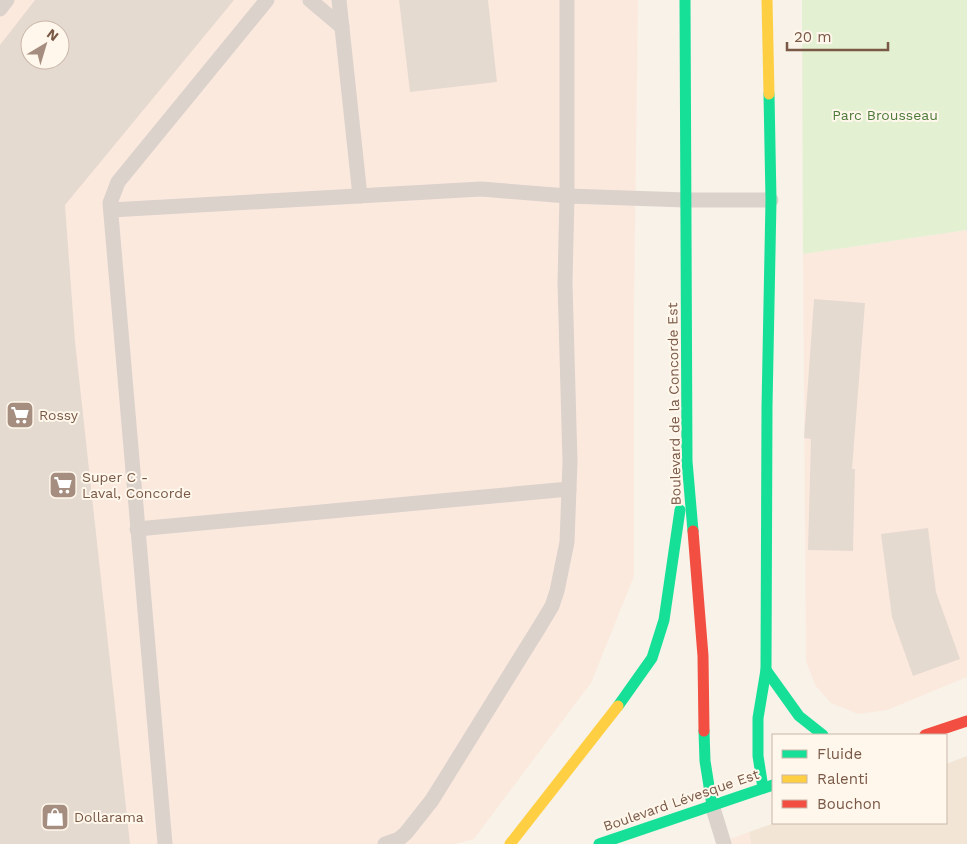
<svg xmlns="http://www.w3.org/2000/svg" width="967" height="844" font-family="'Work Sans',sans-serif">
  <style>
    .residential { fill: #f2e5d5 }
    .commercial { fill: #fce9de; fill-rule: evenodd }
    .green { fill: #e3f0d1 }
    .building { fill: #e5dad0; fill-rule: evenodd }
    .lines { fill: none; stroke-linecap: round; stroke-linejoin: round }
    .lane { stroke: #dbd2cc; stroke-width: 15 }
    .fast { stroke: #16e098; stroke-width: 11 }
    .slow { stroke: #ffcf43; stroke-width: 11 }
    .jam { stroke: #f24e42; stroke-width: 11 }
    .labels { text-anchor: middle; stroke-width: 4; stroke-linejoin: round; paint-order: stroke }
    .park-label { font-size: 14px; fill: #4d7a3a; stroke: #fff7eb }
    .street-label { font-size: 14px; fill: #795846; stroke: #fff7eb }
    .poi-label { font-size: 14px; fill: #795846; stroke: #fff7eb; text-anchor: start }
  </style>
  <rect width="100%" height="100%" fill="#f8f2e8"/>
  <path class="residential" d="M967,756V844H751L749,832L775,823H946V764Z"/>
  <g class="commercial">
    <path d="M0,0H638L634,306V576L591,683L474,839L455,844H0ZM30,30H60V60H30Z"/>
    <path d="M967,230V677L887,710L858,714L831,703L815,685L806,661L803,254Z"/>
    <path d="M749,832L751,844H716Z"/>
  </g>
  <path class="green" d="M802,0H967V230L803,254Z"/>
  <g class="building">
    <path d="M35,0H234L65,205L75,341L130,844H0V45ZM30,30H60V60H30Z"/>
    <path d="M399,0H488L497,82L410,92Z"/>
    <path d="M814,299L865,303L852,469H855L853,551L808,550L811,439L804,438Z"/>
    <path d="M928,528L936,592L960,659L913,676L892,617L881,534Z"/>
  </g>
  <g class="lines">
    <g class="lane">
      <path d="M310,0L342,27"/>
      <path d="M339,0L360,196"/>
      <path d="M0,9L7,0"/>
      <path d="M111,210L481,189L567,196L686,200H771"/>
      <path d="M137,529L569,489"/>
      <path d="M712,805L724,844"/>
      <path d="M165,844L110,203L118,182L267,0"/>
      <path d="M385,844L399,839L406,833L432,800L540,626L552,606L557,591L567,542L570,462L565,283L567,196V0"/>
    </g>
    <g class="fast">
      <path d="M685,0L687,461L693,531"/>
      <path d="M766,670L799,716L823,735"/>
      <path d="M618,706L652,658L664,620L680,510"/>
      <path d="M704,731L705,761L712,805"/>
      <path d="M763,788L758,756V718L766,670L767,407L771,200L769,94"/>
      <path d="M599,844L773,785"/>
    </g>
    <g class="slow">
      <path d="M767,0L769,94"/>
      <path d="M510,844L618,706"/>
    </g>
    <g class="jam">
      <path d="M693,531L703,656L704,731"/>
      <path d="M925,735L967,721"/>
    </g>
  </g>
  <defs>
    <symbol id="supermarket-square" viewBox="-11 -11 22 22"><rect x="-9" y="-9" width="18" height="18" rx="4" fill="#a58e7f" stroke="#fff7eb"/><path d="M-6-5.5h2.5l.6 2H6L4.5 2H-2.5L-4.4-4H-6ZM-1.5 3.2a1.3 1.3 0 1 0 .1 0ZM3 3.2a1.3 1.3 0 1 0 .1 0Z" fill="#fff"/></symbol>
    <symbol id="shop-square" viewBox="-11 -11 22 22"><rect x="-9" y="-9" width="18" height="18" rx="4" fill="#a58e7f" stroke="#fff7eb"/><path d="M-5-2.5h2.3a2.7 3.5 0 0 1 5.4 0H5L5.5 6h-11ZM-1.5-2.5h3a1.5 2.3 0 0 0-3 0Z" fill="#fff"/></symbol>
  </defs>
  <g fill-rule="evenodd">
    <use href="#supermarket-square" x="4" y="399" width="32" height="32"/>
    <use href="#supermarket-square" x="47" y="469" width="32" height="32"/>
    <use href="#shop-square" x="39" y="801" width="32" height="32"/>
  </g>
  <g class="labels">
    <g class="park-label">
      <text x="885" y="120">Parc Brousseau</text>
    </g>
    <g class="street-label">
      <text transform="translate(674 404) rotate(-91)" y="5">Boulevard de la Concorde Est</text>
      <text transform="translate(681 800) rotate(-19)" y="5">Boulevard Lévesque Est</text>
    </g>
    <g class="poi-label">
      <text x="39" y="420">Rossy</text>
      <text x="82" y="482">Super C -<tspan x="82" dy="16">Laval, Concorde</tspan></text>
      <text x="74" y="822">Dollarama</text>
    </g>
  </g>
  <rect x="772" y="734" width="175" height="90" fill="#fff7eb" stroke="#c9b7a9"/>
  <rect x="782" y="750" width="25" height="8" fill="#16e098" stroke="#c9b7a9"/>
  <text x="817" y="759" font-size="15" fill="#795846">Fluide</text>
  <rect x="782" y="775" width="25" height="8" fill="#ffcf43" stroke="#c9b7a9"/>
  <text x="817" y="784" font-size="15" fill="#795846">Ralenti</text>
  <rect x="782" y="800" width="25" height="8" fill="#f24e42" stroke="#c9b7a9"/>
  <text x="817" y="809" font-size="15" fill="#795846">Bouchon</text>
  <g transform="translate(45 45) rotate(38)"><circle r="24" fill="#fff7eb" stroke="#c9b7a9"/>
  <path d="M0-4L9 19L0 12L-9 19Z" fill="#a58e7f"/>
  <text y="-8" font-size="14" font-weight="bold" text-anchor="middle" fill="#795846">N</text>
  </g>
  <path d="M787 42v8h101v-8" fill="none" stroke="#795846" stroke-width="2.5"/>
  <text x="794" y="42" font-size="15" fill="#795846" stroke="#fff7eb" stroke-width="4" paint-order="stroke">20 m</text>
</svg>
